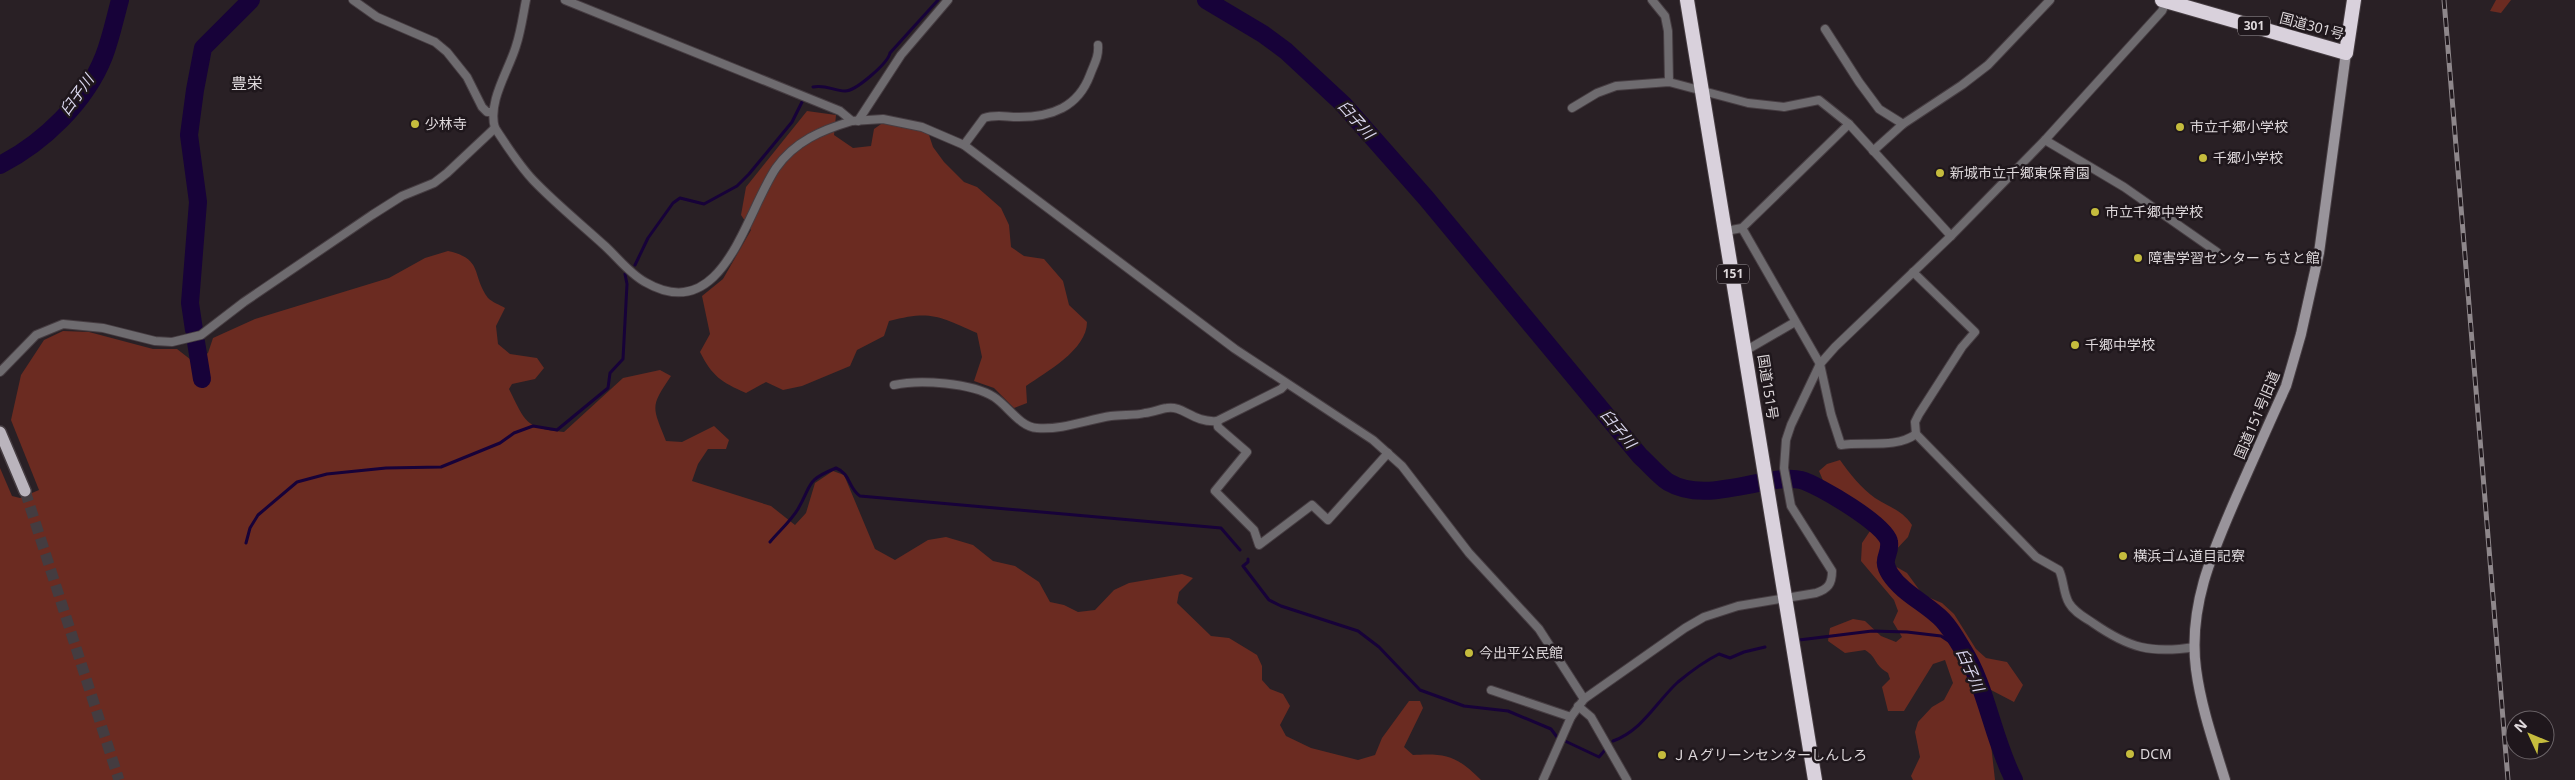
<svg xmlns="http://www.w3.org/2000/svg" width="2575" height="780" font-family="'Noto Sans','Noto Sans JP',sans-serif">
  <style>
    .green { fill: #6b2b21 }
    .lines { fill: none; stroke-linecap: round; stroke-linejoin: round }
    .stream { stroke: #170239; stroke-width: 3 }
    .river { stroke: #170239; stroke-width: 18 }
    .primary-tunnel { stroke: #443c40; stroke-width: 11; stroke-dasharray: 11 5.5; stroke-linecap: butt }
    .street-casing { stroke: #463d42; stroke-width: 10 }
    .secondary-casing { stroke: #463d42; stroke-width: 12 }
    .primary-casing { stroke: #463d42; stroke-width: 14 }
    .highway-casing { stroke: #463d42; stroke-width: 16 }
    .street { stroke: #6e6b6f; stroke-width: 8 }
    .secondary { stroke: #99949b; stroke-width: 10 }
    .primary { stroke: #bab4bd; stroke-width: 11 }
    .highway { stroke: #d9d1dc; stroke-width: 14 }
    .rail-casing { stroke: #8e878b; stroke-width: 5 }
    .rail { stroke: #1f171c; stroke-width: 3; stroke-dasharray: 9; stroke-linecap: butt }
    .poi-dot { fill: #c5bc3d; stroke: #1f171c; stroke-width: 2 }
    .labels { text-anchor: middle; stroke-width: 5; stroke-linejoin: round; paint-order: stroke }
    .shield { fill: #1f171c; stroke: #a59ea2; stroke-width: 1 }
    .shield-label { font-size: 12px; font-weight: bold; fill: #ded8db }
    .street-label { font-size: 14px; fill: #ded8db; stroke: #1f171c }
    .poi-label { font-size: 14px; fill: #ded8db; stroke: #1f171c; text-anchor: start }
    .water-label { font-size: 15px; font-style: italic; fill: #d9d6ed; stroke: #1f171c }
    .quarter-label { font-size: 16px; fill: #ded8db; stroke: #1f171c }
  </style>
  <rect width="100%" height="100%" fill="#292025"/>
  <g class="green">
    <path d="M2496,0H2511L2501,13L2490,11Z"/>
    <path d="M807,111L836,115L834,135L853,148L871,146L874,129L884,122L928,132L933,147L944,162L964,182L977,187L1001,208L1009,225L1011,247L1024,256L1044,259L1063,281L1069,305L1087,322C1087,350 1046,372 1026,386L1027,403L1014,408L994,388L974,381L982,357L977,333C938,316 931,310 889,321L884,336L857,350L850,366L802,386L783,390L766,382L746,393C721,382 712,376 700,352L710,334L702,296L723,279L751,230L741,215L746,187Z"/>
    <path d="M448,251C484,259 471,275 488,298C492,302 500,305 505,308L496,326L498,344L510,354L537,358L544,368L535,379L512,384L509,389C526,423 525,428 564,432L623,378L660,370L671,376C650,407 652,406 666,441L682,442L714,426L729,440L726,449H708L698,464L692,481L771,506L795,525L806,513L815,483L833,471L844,475L875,549L895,560L928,540L946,537L973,545L993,561L1015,566L1039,582L1050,602L1064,605L1078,612L1095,610L1114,590L1129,583L1182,574L1193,578L1179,592L1177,603L1211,636L1229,638L1257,655L1262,666V680L1270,689L1283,694L1290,706L1280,725L1286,736L1311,748L1358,760L1375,755L1382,738L1409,701H1420L1423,708L1404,747L1413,755C1446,753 1457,756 1481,780H0V468L12,496L20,498L39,490L11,420L21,375L44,340L63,331L89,332L153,349H177L195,363L208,353L213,338L255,319L389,278L425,258Z"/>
    <path d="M1840,460C1850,474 1861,488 1875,498C1890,508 1901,509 1912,525L1908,537L1891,555L1893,565L1907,573L1923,595L1942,603L1954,614L1976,649L1986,658L2007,662L2023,685L2014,702L1991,690L1981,700L1989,727L1995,780H1913L1911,776L1920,757L1915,732L1918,722L1932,707L1944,700L1953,683L1945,660L1933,664L1904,711H1888L1882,687L1890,679L1888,673C1873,664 1878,658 1865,650L1845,653L1828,641L1830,628L1853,619L1865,621L1881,636L1896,642L1902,637L1893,622L1898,611L1894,600L1861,561L1862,543L1870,531L1871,516L1825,485L1819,471L1827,464Z"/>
  </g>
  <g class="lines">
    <g class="stream">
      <path d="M813,87C825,84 834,91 845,91C856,91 888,63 890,53L938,0"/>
      <path d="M635,265L648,238L673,203L680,198L704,204L737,186L749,174L792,122L802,102"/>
      <path d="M770,542C779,531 791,521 798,509C813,483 805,481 836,468C851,474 848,488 860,496L1221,528L1240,550"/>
      <path d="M246,543L250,528L258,515L297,482L327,474L386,468L441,467L500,443L514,433L533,426L557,430L608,388L610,373L623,359L627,284L625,274"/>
      <path d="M1248,559V562L1243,566L1269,600L1281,606L1358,631L1379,647L1420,690L1464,706L1508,711L1551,729L1557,737"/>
      <path d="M1799,640L1872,631L1907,632L1941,636L1965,652"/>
      <path d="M1565,741L1599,757L1605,750"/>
      <path d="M1613,741C1643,730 1656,702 1678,682C1690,672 1705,661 1719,654L1730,658L1744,652L1765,647"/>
    </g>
    <g class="river">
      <path d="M1206,0L1263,34L1286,51L1343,104L1426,198L1640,456C1649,464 1658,475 1668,482C1697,499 1732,487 1764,482C1776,480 1789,477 1801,480C1817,484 1888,526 1889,542C1891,556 1880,558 1890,574C1901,591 1921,601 1936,614C1947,622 1956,638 1963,650C1986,685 1993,740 2014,780"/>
      <path d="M0,165C43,143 86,102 104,56C111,38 115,18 120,0"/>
      <path d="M194,330L190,303L198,202L189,135L195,90L203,48L251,0"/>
      <path d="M196,342L202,379"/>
    </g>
    <path class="primary-tunnel" d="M25,491L119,780"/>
    <defs>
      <g id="street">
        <path d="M353,0L377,17L435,42L447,52L467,77L482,107L487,112H493"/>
        <path d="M565,0L840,111L852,121L883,119L922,127L964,145L1235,349L1373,440L1402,466L1469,553L1539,629L1584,699"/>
        <path d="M1652,0L1665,16L1668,31L1669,82"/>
        <path d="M1825,29L1859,82L1879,109L1903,124"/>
        <path d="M1572,108L1597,93L1616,86L1669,82L1748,103L1784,107L1819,100L1849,124L1951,236"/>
        <path d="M858,121L901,55L948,0"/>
        <path d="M495,128C487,102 509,70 516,46C521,31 523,15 526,0"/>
        <path d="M2045,140L2124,187L2217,252"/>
        <path d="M964,145L984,118C996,114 1006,117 1019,117C1052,117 1078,107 1090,75C1094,64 1099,57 1098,45"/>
        <path d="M1873,151L1903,124L1962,85L1988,65L2050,0"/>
        <path d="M1742,228L1820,364L1831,414L1841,445C1864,441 1896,449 1916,434"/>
        <path d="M1726,231L1742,228L1849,124"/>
        <path d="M1913,272L1975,332L1962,347L1919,414L1915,422L1916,434L2036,557L2059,570C2064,580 2063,593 2069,603C2074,612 2084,617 2093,623C2129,648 2151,654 2195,647"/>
        <path d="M1745,351L1795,322"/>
        <path d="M0,372L36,335L63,324L103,328L155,341L172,342L201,335L244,302L372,215L402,196L434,183L447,173L495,128C507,146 518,164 533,180C556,204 581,224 605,246C618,258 630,274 645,282C723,327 745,214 776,168C795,141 822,130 852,121"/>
        <path d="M894,385C920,379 972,383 994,397C1008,406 1020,427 1037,428C1063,430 1086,420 1111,416C1122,414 1134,416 1145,413C1153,412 1160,409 1167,408C1183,405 1193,423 1217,421L1281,389L1286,384"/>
        <path d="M1217,421L1218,427L1247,452L1215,491L1254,530L1259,545L1312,505L1328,520L1388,453"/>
        <path d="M1491,690L1571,717"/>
        <path d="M1578,706L1591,717L1627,780"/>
        <path d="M1543,780L1571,717L1584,699L1685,628L1704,617L1738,606L1816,593C1828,589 1832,584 1832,571L1791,506L1784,468L1786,440L1791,425L1820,364L1835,347L1951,236L2045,140L2162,11L2167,0"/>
      </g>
      <path id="secondary" d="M2225,780C2214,744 2201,707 2196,669C2188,607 2212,553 2236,498C2253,460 2269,423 2286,386L2301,334L2319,253L2346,53"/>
      <path id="primary" d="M0,432L25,491"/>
      <g id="highway">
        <path d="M1687,0L1815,780"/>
        <path d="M2162,0L2346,53L2354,0"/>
      </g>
    </defs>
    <use href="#street" class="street-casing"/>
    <use href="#secondary" class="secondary-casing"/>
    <use href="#primary" class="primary-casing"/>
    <use href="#highway" class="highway-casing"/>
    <use href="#street" class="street"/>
    <use href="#secondary" class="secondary"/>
    <use href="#primary" class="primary"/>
    <use href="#highway" class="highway"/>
    <defs>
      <path id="rail" d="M2444,0L2508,780"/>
    </defs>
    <use href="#rail" class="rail-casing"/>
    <use href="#rail" class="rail"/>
  </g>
  <g class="poi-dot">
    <circle cx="415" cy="124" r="5"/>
    <circle cx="2180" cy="127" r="5"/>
    <circle cx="2203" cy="158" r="5"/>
    <circle cx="1940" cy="173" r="5"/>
    <circle cx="2095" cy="212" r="5"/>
    <circle cx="2138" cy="258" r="5"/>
    <circle cx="2075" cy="345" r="5"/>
    <circle cx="2123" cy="556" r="5"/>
    <circle cx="1469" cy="653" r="5"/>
    <circle cx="2130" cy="754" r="5"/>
    <circle cx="1662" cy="755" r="5"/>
  </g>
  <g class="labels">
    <g class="shield">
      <rect x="2238" y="16.5" width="32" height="19" rx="4"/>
      <rect x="1717" y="264.5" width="32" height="19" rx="4"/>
    </g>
    <g class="shield-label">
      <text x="2254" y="30">301</text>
      <text x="1733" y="278">151</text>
    </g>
    <g class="street-label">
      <text transform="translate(2312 26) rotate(15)" y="5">国道301号</text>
      <text transform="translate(1768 387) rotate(81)" y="5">国道151号</text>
      <text transform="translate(2257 415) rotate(-67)" y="5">国道151号旧道</text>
    </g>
    <g class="poi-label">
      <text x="425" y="129">少林寺</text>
      <text x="2190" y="132">市立千郷小学校</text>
      <text x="2213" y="163">千郷小学校</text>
      <text x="1950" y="178">新城市立千郷東保育園</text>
      <text x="2105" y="217">市立千郷中学校</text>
      <text x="2148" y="263">障害学習センター ちさと館</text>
      <text x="2085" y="350">千郷中学校</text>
      <text x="2133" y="561">横浜ゴム道目記寮</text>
      <text x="1479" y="658">今出平公民館</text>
      <text x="2140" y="759">DCM</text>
      <text x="1672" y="760">ＪＡグリーンセンターしんしろ</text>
    </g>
    <g class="water-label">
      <text transform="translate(77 95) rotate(-54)" y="5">臼子川</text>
      <text transform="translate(1356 120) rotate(48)" y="5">臼子川</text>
      <text transform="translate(1618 429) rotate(50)" y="5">臼子川</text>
      <text transform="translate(1970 670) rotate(66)" y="5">臼子川</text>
    </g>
    <g class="quarter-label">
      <text x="247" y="89">豊栄</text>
    </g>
  </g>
  <g transform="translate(2530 735) rotate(314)"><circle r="24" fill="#1f171c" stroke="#6b6468"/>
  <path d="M0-4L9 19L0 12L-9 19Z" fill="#c5bc3d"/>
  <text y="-8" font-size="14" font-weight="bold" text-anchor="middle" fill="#ded8db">N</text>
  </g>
</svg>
